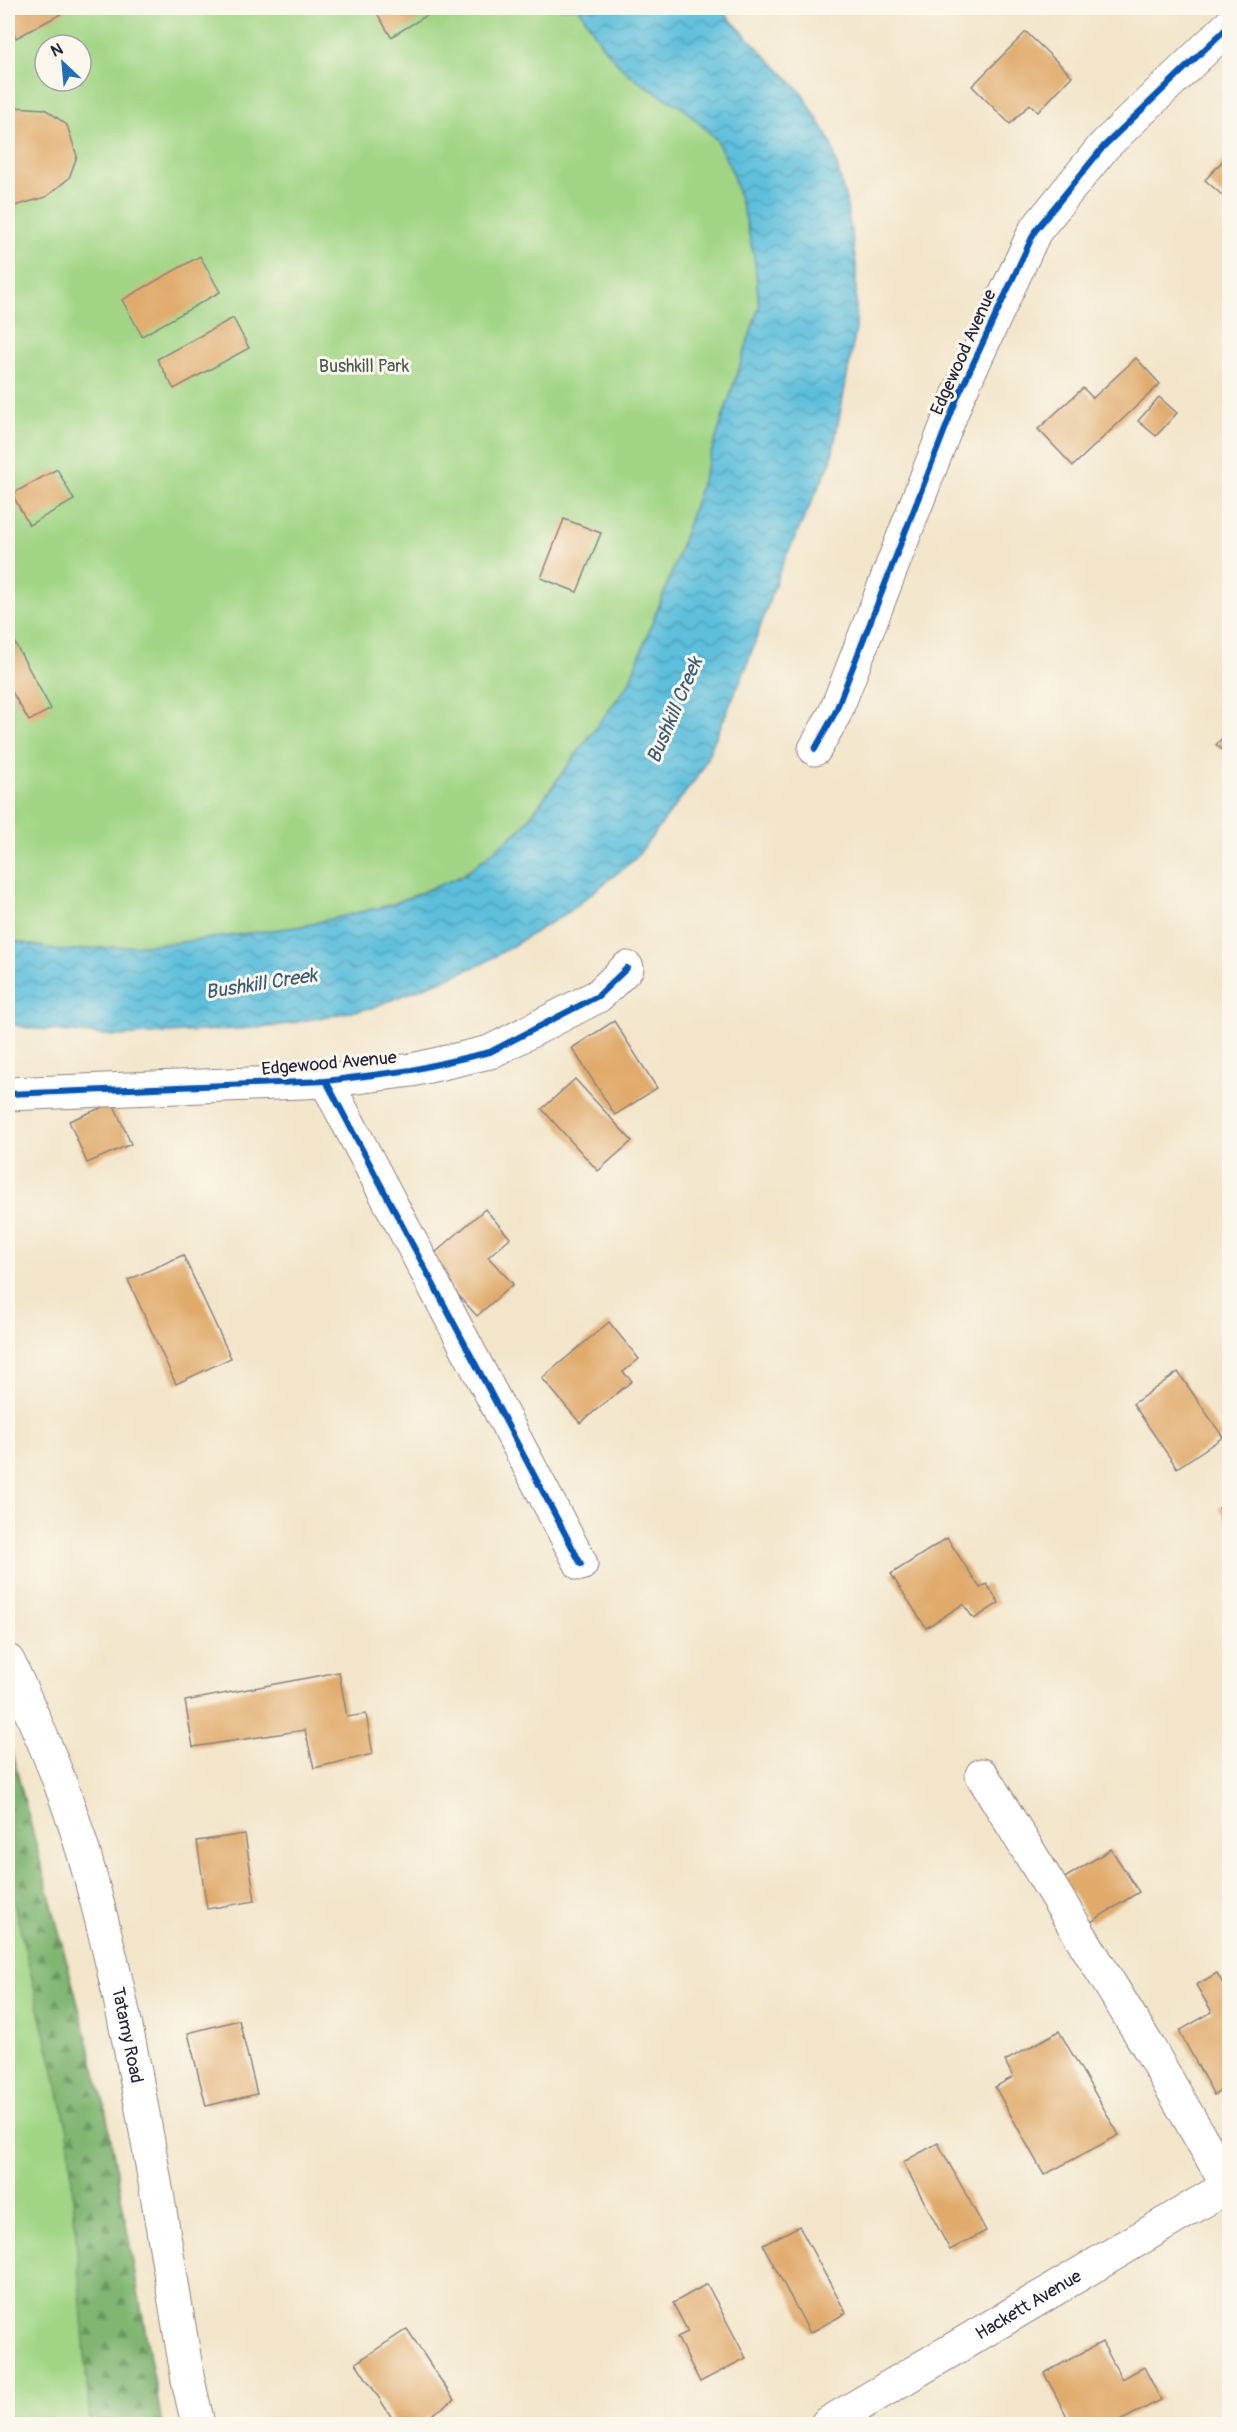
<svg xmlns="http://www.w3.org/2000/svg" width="1237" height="2432" font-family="Pangolin,sans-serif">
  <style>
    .forest { fill: url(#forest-firs); stroke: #516c56; stroke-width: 1.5 }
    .park { fill: #a1d585; stroke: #627c60; stroke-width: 1.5; fill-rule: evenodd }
    .water { fill: url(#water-waves); stroke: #40708c; stroke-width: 1.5 }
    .building { fill: #e0aa6b }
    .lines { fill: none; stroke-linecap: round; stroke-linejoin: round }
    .minor-casing { stroke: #8a8482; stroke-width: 35 }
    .major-casing { stroke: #8a8482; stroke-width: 35 }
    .minor { stroke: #fff; stroke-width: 33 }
    .major { stroke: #fff; stroke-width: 33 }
    .cycleway-casing { stroke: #fbf7ec; stroke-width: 10 }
    .cycleway { stroke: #0057b8; stroke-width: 6 }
    .labels { text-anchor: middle; stroke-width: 6; stroke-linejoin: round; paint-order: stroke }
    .street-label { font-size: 18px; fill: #22223b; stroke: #fbf7ec }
    .park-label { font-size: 18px; fill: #485851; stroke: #fbf7ec }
    .water-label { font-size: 20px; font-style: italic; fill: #375973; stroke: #fbf7ec }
  </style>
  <defs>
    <pattern id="forest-firs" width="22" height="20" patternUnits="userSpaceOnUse" patternTransform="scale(1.5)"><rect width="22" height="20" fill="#80b672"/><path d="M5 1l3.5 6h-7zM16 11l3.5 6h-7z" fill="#68945f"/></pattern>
    <pattern id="water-waves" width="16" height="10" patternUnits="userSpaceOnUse" patternTransform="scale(1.5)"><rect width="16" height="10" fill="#5dbfdc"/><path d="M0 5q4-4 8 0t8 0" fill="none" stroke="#4c9bb4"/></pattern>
  </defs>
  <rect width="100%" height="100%" fill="#fbf7ec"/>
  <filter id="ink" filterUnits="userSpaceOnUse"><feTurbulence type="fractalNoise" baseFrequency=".0167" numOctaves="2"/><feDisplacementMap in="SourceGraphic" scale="12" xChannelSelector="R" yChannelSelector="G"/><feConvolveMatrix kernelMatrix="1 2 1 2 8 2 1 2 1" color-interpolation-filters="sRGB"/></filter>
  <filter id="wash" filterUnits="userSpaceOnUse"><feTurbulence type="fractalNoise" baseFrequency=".008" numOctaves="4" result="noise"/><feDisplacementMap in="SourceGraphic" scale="24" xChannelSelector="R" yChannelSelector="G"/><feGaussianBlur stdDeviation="1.35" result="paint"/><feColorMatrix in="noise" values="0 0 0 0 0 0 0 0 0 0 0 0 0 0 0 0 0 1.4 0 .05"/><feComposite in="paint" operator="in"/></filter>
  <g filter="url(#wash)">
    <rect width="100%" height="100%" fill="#f2e5c9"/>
    <path class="forest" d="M8,1738L105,2107L162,2424H8Z"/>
    <g class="park">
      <path d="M8,8H579L604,48L650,89L682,107L716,139L731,169L746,220L755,261L759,307L675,564L629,683L521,829L462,876L393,904L304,926L175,943L60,951L8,940ZM45,45H81V81H45Z"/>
      <path d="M8,1877L68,2131L90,2424H8Z"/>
    </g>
    <path class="water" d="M579,8H719L802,93L831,142L846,201L856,263V329L831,461L781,567L746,668L700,773L635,859L567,913L482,964L371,1008L270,1027L116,1036L27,1028L8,1023V940L60,951L175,943L304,926L393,904L462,876L521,829L629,683L675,564L759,307L755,261L746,220L731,169L716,139L682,107L650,89L624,70L604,48Z"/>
    <g id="blocks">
      <g class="building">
        <path d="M8,8H72L16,38L8,21Z"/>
        <path d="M374,8H439L391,37Z"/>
        <path d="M1026,32L1072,76L1038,112L1030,104L1010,124L972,86Z"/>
        <path d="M14,107L45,109L67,125L77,156L69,178L46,197L8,208V109Z"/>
        <path d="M1230,153V202L1205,180Z"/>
        <path d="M200,256L220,292L142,336L122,300Z"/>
        <path d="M233,318L249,348L174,389L157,359Z"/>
        <path d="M1136,358L1160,384L1073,466L1038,429L1083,388L1093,398Z"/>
        <path d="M1159,397L1177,413L1156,436L1138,421Z"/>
        <path d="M57,469L74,500L29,525L12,494Z"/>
        <path d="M564,519L601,533L577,592L541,578Z"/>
        <path d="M8,625L13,635L11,636L51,709L29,721L8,685Z"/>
        <path d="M1230,729V756L1216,745Z"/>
        <path d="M614,1021L657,1088L615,1115L572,1048Z"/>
        <path d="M575,1079L632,1141L598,1171L542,1109Z"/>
        <path d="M113,1103L131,1144L87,1163L69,1121Z"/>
        <path d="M485,1209L510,1238L488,1257L513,1284L477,1316L427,1260Z"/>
        <path d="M183,1255L231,1358L176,1384L128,1280Z"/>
        <path d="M609,1322L639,1359L623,1372L632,1381L580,1423L542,1378Z"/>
        <path d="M1178,1372L1223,1437L1177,1468L1133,1404Z"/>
        <path d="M1230,1502V1525L1219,1508Z"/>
        <path d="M947,1538L980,1588L987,1584L999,1603L974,1619L963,1604L926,1628L891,1574Z"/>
        <path d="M339,1672L347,1717L366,1714L373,1754L314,1768L305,1730L193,1747L185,1701Z"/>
        <path d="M245,1834L255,1901L207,1909L197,1841Z"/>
        <path d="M1111,1849L1139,1892L1091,1922L1063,1879Z"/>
        <path d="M1217,1973L1230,1996V2086L1214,2095L1179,2031L1212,2012L1196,1985Z"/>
        <path d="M239,2020L257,2094L206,2106L188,2033Z"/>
        <path d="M1059,2031L1119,2135L1044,2175L995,2087L1013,2077L1005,2061Z"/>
        <path d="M938,2143L986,2231L950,2250L903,2162Z"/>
        <path d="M799,2226L846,2313L810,2333L763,2245Z"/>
        <path d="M707,2284L746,2358L700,2382L677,2337L688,2332L673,2303Z"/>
        <path d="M407,2329L454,2400L418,2424H396L356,2363Z"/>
        <path d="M1102,2342L1122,2379L1144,2367L1161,2400L1114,2424H1071L1044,2373Z"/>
      </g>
    </g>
  </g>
  <g filter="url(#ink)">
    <use href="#blocks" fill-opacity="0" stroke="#8a8482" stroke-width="1.5"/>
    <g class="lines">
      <defs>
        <g id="minor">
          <path d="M815,749L835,713L958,396L1035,231L1104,146L1230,25"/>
          <path d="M326,1081L581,1564"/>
          <path d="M8,1094L326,1081L412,1070L490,1052L598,996L627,968"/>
          <path d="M982,1775L1149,2048L1228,2186"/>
        </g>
        <g id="major">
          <path id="s1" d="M8,1661C36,1722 64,1786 83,1851C133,2024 158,2203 188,2380L198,2424"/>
          <path id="s2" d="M827,2424L1230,2185"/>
        </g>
      </defs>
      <use href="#minor" class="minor-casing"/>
      <use href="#major" class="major-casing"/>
      <use href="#minor" class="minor"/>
      <use href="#major" class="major"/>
      <defs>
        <g id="cycleway">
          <path d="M815,749L835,713L958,396L1035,231L1104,146L1230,25"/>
          <path d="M326,1081L581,1564"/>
          <path d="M8,1094L326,1081L412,1070L490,1052L598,996L627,968"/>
        </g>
      </defs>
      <use href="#cycleway" class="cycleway-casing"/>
      <use href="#cycleway" class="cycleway"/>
    </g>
  </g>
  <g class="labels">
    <g class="street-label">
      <text transform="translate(963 352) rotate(-66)" y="6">Edgewood Avenue</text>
      <text transform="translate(329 1063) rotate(-5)" y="6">Edgewood Avenue</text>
      <text dy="6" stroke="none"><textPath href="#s1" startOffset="394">Tatamy Road</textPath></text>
      <text dy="6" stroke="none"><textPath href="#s2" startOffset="234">Hackett Avenue</textPath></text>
    </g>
    <g class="park-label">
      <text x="364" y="372">Bushkill Park</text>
    </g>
    <g class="water-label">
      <text transform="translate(674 710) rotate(-67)" y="7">Bushkill Creek</text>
      <text transform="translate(261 983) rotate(-9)" y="7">Bushkill Creek</text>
    </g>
  </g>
  <rect width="1237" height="2432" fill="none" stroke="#fbf7ec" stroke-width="30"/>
  <g transform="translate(63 63) rotate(334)"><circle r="28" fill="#fbf7ec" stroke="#a4a2a5" stroke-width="1.5"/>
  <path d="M0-4.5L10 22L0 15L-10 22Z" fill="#1f6fb2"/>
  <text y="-9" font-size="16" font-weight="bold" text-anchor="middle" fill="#22223b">N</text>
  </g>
</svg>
